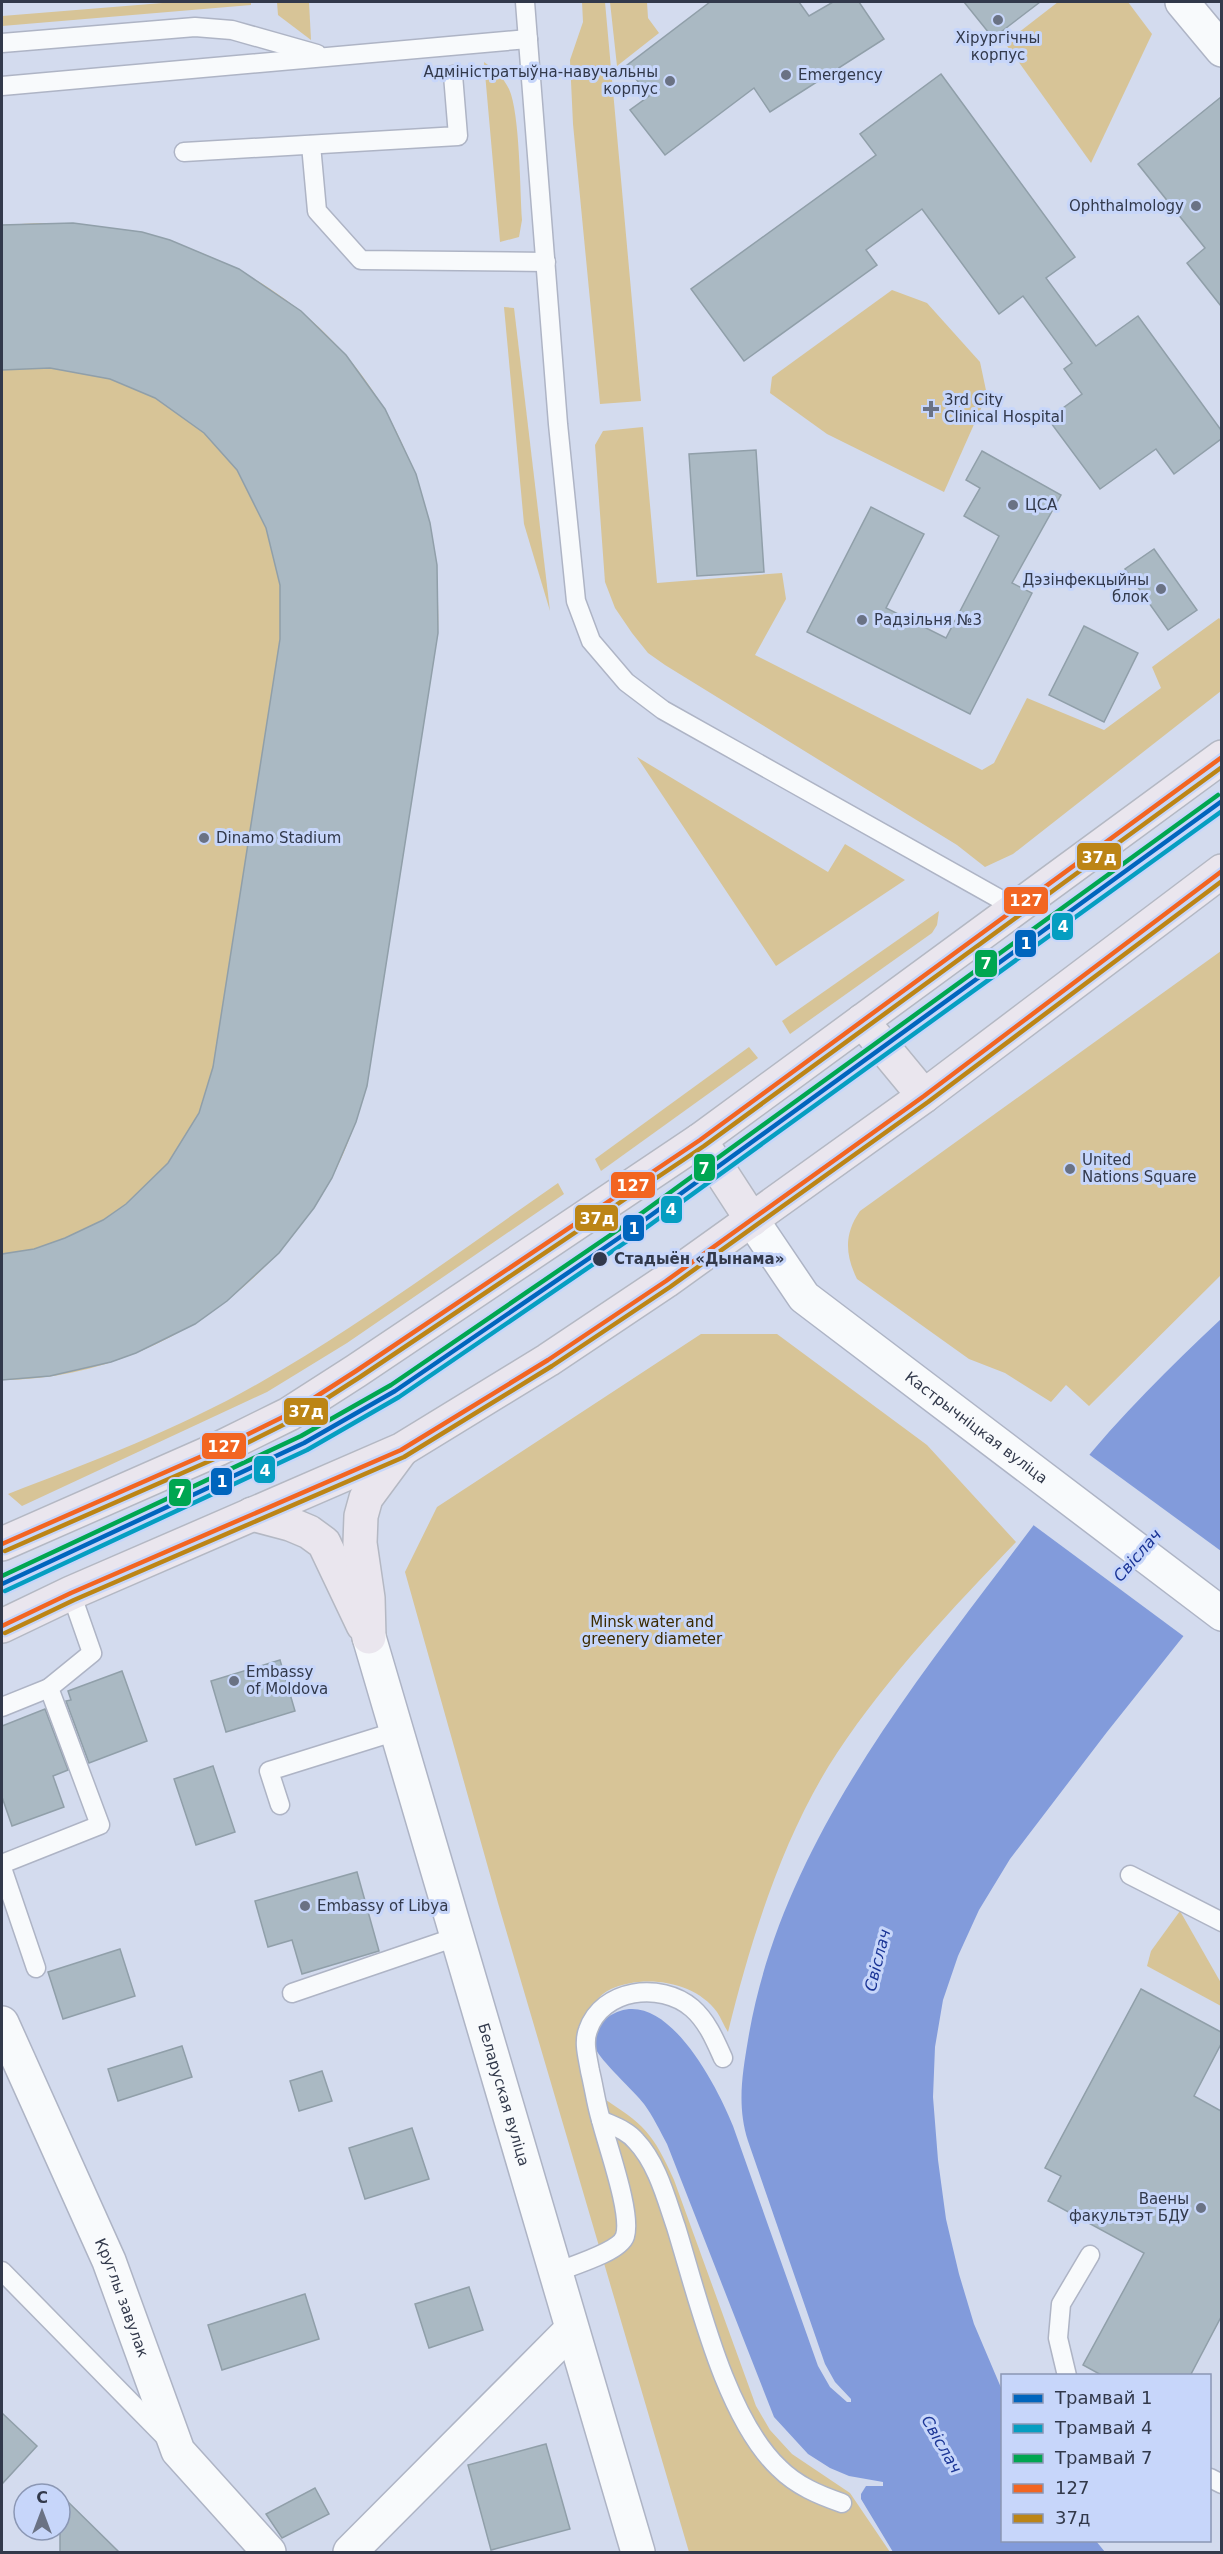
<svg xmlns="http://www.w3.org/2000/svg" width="1223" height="2554" font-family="'DejaVu Sans',sans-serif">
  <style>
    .green { fill: #d7c497 }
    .water { fill: #829bdb }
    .pier { fill: #d3dbee }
    .building { fill: #aab9c3; stroke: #909fa9; stroke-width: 1.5 }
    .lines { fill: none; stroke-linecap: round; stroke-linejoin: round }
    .service-casing { stroke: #aeb4c5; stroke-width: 21 }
    .minor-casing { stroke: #aeb4c5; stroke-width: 36 }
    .secondary-casing { stroke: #aeb4c5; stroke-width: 36 }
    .primary-casing { stroke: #b4b8c3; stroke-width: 36 }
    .service { stroke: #f8fafc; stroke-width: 18 }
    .minor { stroke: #f8fafc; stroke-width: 33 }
    .secondary { stroke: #f8fafc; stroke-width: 33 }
    .primary { stroke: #eae6ee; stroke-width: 33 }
    .bus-1-casing { stroke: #c7d6fa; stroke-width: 9 }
    .bus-2-casing { stroke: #c7d6fa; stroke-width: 9 }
    .bus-1 { stroke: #f26522; stroke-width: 4.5 }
    .bus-2 { stroke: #bc8516; stroke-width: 4.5 }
    .tram-1-casing { stroke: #c7d6fa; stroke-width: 9 }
    .tram-2-casing { stroke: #c7d6fa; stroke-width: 9 }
    .tram-3-casing { stroke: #c7d6fa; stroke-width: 9 }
    .tram-1 { stroke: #0065bd; stroke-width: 4.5 }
    .tram-2 { stroke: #059ec1; stroke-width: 4.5 }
    .tram-3 { stroke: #00a651; stroke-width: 4.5 }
    .poi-dot { fill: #6a7284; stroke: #c7d6fa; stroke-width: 2 }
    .stop-dot { fill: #32394b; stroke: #c7d6fa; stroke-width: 2 }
    .labels { text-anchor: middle; stroke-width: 6; stroke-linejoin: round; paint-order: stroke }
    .poi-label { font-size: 15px; fill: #32394b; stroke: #c7d6fa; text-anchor: start }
    .stop-label { font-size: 15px; font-weight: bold; fill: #32394b; stroke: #c7d6fa; text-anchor: start }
    .street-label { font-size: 15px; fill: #32394b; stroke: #c7d6fa }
    .park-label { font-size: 15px; fill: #3c2b00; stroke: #c7d6fa }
    .water-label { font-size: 16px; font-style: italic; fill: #1b3596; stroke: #c7d6fa }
    .line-badge { stroke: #c7d6fa; stroke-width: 2 }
    .badge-label { font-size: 16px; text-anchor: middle; font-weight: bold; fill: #fff }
  </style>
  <rect width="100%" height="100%" fill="#d3dbee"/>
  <g class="green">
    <path d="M175,2H251V5L2,26V16Z"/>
    <path d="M277,2H309L311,40L278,15Z"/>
    <path d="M582,2H605L641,401L600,404L573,124L570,60L583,22Z"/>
    <path d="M610,2H647L648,18L659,33L617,66Z"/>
    <path d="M1058,2H1128L1152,34L1091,163L1005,43Z"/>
    <path d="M484,62C495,70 503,77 509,89C520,113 520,191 522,220L519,237L500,242Z"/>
    <path d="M40,223C277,223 446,396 438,633L367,1086C357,1118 347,1150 331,1179C265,1298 139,1379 2,1380V225Z"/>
    <path d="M892,290L927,303L980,362L987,395L944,492L827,434L770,393L772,377Z"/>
    <path d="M504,307L514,308L550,611L524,524Z"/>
    <path d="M643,427L657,583L782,573L786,599L755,655L982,770L994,763L1027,698L1104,730L1161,688L1152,667L1219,618L1222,622L1221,691L1013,854L985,867L957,845L665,665L648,653L632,633L615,608L605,582L595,445L603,431Z"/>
    <path d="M637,757L828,872L845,844L905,880L776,966Z"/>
    <path d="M939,911L937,925L932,933L790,1034L782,1021Z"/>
    <path d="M1221,951V1275L1089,1406L1066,1385L1051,1402L1005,1373L969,1359L857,1279C845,1254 844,1234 860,1211Z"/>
    <path d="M749,1047L758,1058L601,1171L595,1159Z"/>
    <path d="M558,1183L564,1194L347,1343L267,1392L22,1506L8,1494C94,1461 181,1428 261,1382C364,1323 460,1251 558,1183Z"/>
    <path d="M701,1334H777L927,1445L1016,1542C952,1609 888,1676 837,1753C783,1835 751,1939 728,2032C724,2026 721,2018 717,2012C695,1981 644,1974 611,1989C598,1995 591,2007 584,2019L601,2097C644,2124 653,2133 674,2180L756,2406L770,2430L792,2454L850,2493L890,2552H689L498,1903L405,1572L437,1507Z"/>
    <path d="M1180,1911L1221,1983V2006L1147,1966L1151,1951Z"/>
  </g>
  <path class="water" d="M1221,1319V1589L1107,1732L1010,1859L979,1910L958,1956L943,2000L935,2047L933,2097L938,2160L946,2219L959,2274L974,2324L1002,2390V2540L1096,2541L1105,2552H893L861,2499V2494L866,2486H883V2482L849,2476L830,2468L808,2454L774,2417L667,2144C660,2131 653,2116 644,2104C635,2092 599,2059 596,2049C593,2036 597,2025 608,2017C663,1979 717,2086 733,2126L818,2366L830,2387L847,2402H851V2399L835,2382L825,2364L748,2141C737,2106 742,2076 748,2040C776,1869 884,1723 986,1588C1016,1549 1045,1509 1076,1471C1120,1416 1170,1367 1221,1319Z"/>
  <path class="pier" d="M1087,1453L1221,1551L1222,1594L1186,1638L1032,1524Z"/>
  <g class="building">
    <path d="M710,2H799L809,16L833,2H859L884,39L770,112L754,88L665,155L630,110L649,96L626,66Z"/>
    <path d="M964,2H1040L993,38Z"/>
    <path d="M941,74L1075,257L1046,278L1096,346L1138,316L1221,430V439L1174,474L1156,449L1100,489L1048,419L1082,394L1064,369L1072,363L1023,296L999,314L922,209L866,250L877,265L744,361L691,289L876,155L860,134Z"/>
    <path d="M1221,97V306L1187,263L1205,248L1138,164Z"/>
    <path d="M73,223L142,232L170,240L239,269L301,311L346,355L385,409L416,474L430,523L437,565L438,633L367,1086L356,1122L332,1178L314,1208L279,1253L227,1301L195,1324L136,1353L111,1362L50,1376L2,1380V1254L34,1249L65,1238L103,1220L126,1204L168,1163L199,1113L213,1067L280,639V585L266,528L237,470L204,433L155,398L110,379L50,368L2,370V225Z"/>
    <path d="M756,450L764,572L697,576L689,454Z"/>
    <path d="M982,451L1061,495L1012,583L1032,593L970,714L807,632L871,507L924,534L886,608L946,638L999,536L964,516L980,488L966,480Z"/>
    <path d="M1154,549L1197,610L1168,630L1125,569Z"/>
    <path d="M1084,626L1138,653L1104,722L1049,695Z"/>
    <path d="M280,1660L295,1711L226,1732L211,1681Z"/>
    <path d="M122,1671L147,1741L89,1763L66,1701L71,1700L68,1691Z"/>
    <path d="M45,1709L68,1770L53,1776L64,1807L12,1826L2,1797V1726Z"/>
    <path d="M213,1766L235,1832L196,1845L174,1779Z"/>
    <path d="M357,1872L379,1951L302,1974L292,1940L268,1947L255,1901Z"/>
    <path d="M120,1949L135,1996L63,2019L48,1972Z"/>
    <path d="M1141,1989L1221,2032V2044L1194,2096L1221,2111V2317L1190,2376H1103L1083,2365L1144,2253L1048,2201L1061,2176L1045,2168Z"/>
    <path d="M182,2046L192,2077L118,2101L108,2069Z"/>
    <path d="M322,2071L332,2101L299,2111L290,2081Z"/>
    <path d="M412,2128L429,2179L365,2199L349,2148Z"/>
    <path d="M469,2287L483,2330L429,2348L415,2304Z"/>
    <path d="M305,2294L319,2339L222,2370L208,2325Z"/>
    <path d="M2,2413L37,2446L2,2484Z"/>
    <path d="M546,2444L570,2529L491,2550L468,2465Z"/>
    <path d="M315,2488L329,2514L282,2538L266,2514Z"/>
    <path d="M60,2494L120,2553H60Z"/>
  </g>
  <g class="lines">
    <defs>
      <g id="service">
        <path d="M525,2L558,424L576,601L591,641L626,682L663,710L1014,907"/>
        <path d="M2,43L195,27L232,30L317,54"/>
        <path d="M2,86L528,39"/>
        <path d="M311,145L317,211L361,260L546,262"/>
        <path d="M184,152L458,136L453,75"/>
        <path d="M2,1707L49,1688"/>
        <path d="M280,1805L269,1771L397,1731"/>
        <path d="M2,1864L100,1825L49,1688L92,1653L71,1593"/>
        <path d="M2,1868L36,1968"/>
        <path d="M1130,1875L1222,1922"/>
        <path d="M292,1993L459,1936"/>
        <path d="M601,2120C613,2126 627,2130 636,2141C657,2163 666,2198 676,2227C698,2298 725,2417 779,2468C797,2486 819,2495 842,2503"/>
        <path d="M2,2271L167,2439"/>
        <path d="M554,2273C571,2266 620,2252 625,2236C632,2213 607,2145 601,2120C596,2104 594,2087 590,2071C588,2058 583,2043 588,2030C602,1989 660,1981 692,2008C707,2021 715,2040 723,2058"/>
        <path d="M1067,2376L1058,2338L1061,2304L1090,2255"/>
        <path d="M1210,2478L1222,2484"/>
      </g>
      <g id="minor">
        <path id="s1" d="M752,1220L804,1297L1222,1614"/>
        <path id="s2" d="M369,1637L638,2552"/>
        <path id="s3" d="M2,2023L109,2261L178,2451L269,2552"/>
        <path d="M350,2552L570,2331"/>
      </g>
      <path id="secondary" d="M1182,2L1222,50"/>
      <g id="primary">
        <path d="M862,1021L924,1096"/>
        <path d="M700,1140L752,1220"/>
        <path d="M252,1514L290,1524L309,1532L324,1543L363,1625"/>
        <path d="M2,1544L218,1449L289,1414L356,1371L700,1140L1222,757"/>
        <path d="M2,1626L71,1593L401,1450L548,1360L666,1281L924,1096L1222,871"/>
        <path d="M369,1637L368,1598L360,1543L361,1516L366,1498L400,1452"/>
      </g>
    </defs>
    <use href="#service" class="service-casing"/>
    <use href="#minor" class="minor-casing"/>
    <use href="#secondary" class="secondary-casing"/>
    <use href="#primary" class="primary-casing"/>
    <use href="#service" class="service"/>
    <use href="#minor" class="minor"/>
    <use href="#secondary" class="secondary"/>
    <use href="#primary" class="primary"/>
    <defs>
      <g id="bus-1">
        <path d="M2,1544L218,1449L289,1414L356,1371L700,1140L1222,757"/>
        <path d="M2,1626L71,1593L401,1450L548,1360L666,1281L924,1096L1222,871"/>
      </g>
      <g id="bus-2">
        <path d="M5,1551L221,1456L293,1420L360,1377L704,1146L1222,767"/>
        <path d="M5,1633L74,1600L404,1457L552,1366L670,1287L928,1102L1222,881"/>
      </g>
    </defs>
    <use href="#bus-1" class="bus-1-casing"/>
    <use href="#bus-2" class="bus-2-casing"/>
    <use href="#bus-1" class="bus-1"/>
    <use href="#bus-2" class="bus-2"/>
    <defs>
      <path id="tram-1" d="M2,1584L304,1443L395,1391L632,1229L1222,801"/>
      <path id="tram-2" d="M5,1591L307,1450L399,1397L636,1235L1222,811"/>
      <path id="tram-3" d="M2,1576L301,1436L391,1385L628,1223L1218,795"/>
    </defs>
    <use href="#tram-1" class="tram-1-casing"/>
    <use href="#tram-2" class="tram-2-casing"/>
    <use href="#tram-3" class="tram-3-casing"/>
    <use href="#tram-1" class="tram-1"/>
    <use href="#tram-2" class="tram-2"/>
    <use href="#tram-3" class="tram-3"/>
  </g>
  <g class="poi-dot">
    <circle cx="998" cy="20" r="6"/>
    <circle cx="786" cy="75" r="6"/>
    <circle cx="670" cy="81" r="6"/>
    <circle cx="1196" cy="206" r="6"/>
    <path d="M928 400h6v6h6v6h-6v6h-6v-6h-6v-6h6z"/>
    <circle cx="1013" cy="505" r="6"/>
    <circle cx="1161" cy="589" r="6"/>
    <circle cx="862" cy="620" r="6"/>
    <circle cx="204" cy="838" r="6"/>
    <circle cx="1070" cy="1169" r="6"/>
    <circle cx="234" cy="1681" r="6"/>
    <circle cx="305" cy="1906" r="6"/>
    <circle cx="1201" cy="2208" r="6"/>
  </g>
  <circle class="stop-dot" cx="600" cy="1259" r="8"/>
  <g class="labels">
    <g class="poi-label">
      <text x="998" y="43" text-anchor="middle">Хірургічны<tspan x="998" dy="17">корпус</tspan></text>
      <text x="658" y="77" text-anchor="end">Адміністратыўна-навучальны<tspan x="658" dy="17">корпус</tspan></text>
      <text x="798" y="80">Emergency</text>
      <text x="1184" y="211" text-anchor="end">Ophthalmology</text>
      <text x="944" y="405">3rd City<tspan x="944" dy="17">Clinical Hospital</tspan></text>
      <text x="1025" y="510">ЦСА</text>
      <text x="1149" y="585" text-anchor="end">Дэзінфекцыйны<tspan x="1149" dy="17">блок</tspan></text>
      <text x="874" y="625">Радзільня №3</text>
      <text x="216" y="843">Dinamo Stadium</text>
      <text x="1082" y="1165">United<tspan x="1082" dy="17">Nations Square</tspan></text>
      <text x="246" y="1677">Embassy<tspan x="246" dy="17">of Moldova</tspan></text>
      <text x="317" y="1911">Embassy of Libya</text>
      <text x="1189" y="2204" text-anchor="end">Ваены<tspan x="1189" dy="17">факультэт БДУ</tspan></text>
    </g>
    <g class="stop-label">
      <text x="614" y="1264">Стадыён «Дынама»</text>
    </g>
    <g class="street-label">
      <text dy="5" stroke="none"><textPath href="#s1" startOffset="309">Кастрычніцкая вуліца</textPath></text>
      <text dy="5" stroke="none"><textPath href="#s2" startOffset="477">Беларуская вуліца</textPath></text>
      <text dy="5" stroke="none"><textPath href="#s3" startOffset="300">Круглы завулак</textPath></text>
    </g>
    <g class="park-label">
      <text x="652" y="1627">Minsk water and<tspan x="652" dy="17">greenery diameter</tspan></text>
    </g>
    <g class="water-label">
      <text transform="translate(1137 1555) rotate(-49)" y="6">Свіслач</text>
      <text transform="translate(877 1960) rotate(-76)" y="6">Свіслач</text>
      <text transform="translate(942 2444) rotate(60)" y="6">Свіслач</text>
    </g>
  </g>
  <g class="line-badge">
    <rect x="1076" y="842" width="46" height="29" rx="6" fill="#bc8516"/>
    <rect x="1003" y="886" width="46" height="29" rx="6" fill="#f26522"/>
    <rect x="1051" y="912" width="23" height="29" rx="6" fill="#059ec1"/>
    <rect x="1014" y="929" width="23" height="29" rx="6" fill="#0065bd"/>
    <rect x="974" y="949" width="24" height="29" rx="6" fill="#00a651"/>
    <rect x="693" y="1153" width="23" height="29" rx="6" fill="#00a651"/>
    <rect x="610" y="1171" width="46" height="28" rx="6" fill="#f26522"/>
    <rect x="660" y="1195" width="23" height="29" rx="6" fill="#059ec1"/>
    <rect x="574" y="1204" width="45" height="28" rx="6" fill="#bc8516"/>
    <rect x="622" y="1214" width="23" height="28" rx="6" fill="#0065bd"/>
    <rect x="283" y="1397" width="46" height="29" rx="6" fill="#bc8516"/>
    <rect x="201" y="1432" width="46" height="28" rx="6" fill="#f26522"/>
    <rect x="253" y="1455" width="23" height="29" rx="6" fill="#059ec1"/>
    <rect x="210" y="1467" width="23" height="29" rx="6" fill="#0065bd"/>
    <rect x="168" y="1478" width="24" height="29" rx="6" fill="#00a651"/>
  </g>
  <g class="badge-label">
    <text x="1099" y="863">37д</text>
    <text x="1026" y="906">127</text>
    <text x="1063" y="932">4</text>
    <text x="1026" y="949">1</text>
    <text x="986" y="969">7</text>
    <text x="704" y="1174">7</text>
    <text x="633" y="1191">127</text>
    <text x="671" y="1215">4</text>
    <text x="597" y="1224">37д</text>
    <text x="634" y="1234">1</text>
    <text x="306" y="1417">37д</text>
    <text x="224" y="1452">127</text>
    <text x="265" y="1476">4</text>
    <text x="222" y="1487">1</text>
    <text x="180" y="1498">7</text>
  </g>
  <rect width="1223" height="2554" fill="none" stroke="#32394b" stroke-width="6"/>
  <rect x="1001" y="2374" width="210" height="168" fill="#c7d6fa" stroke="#8b97b4" stroke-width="1.5"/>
  <rect x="1013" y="2394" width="30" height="9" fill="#0065bd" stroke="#8b97b4" stroke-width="1.5"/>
  <text x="1055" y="2404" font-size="18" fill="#32394b">Трамвай 1</text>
  <rect x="1013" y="2424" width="30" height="9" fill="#059ec1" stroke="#8b97b4" stroke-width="1.5"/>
  <text x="1055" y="2434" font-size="18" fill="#32394b">Трамвай 4</text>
  <rect x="1013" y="2454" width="30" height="9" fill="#00a651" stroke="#8b97b4" stroke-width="1.5"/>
  <text x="1055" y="2464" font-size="18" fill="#32394b">Трамвай 7</text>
  <rect x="1013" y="2484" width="30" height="9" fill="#f26522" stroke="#8b97b4" stroke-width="1.5"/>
  <text x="1055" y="2494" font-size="18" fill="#32394b">127</text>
  <rect x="1013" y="2514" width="30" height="9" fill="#bc8516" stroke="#8b97b4" stroke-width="1.5"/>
  <text x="1055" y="2524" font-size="18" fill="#32394b">37д</text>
  <g transform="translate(42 2512)"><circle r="28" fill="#c7d6fa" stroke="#8b97b4" stroke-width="1.5"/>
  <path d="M0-4.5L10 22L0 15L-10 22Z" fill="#6a7284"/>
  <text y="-9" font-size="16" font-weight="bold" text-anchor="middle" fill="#32394b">С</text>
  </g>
</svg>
